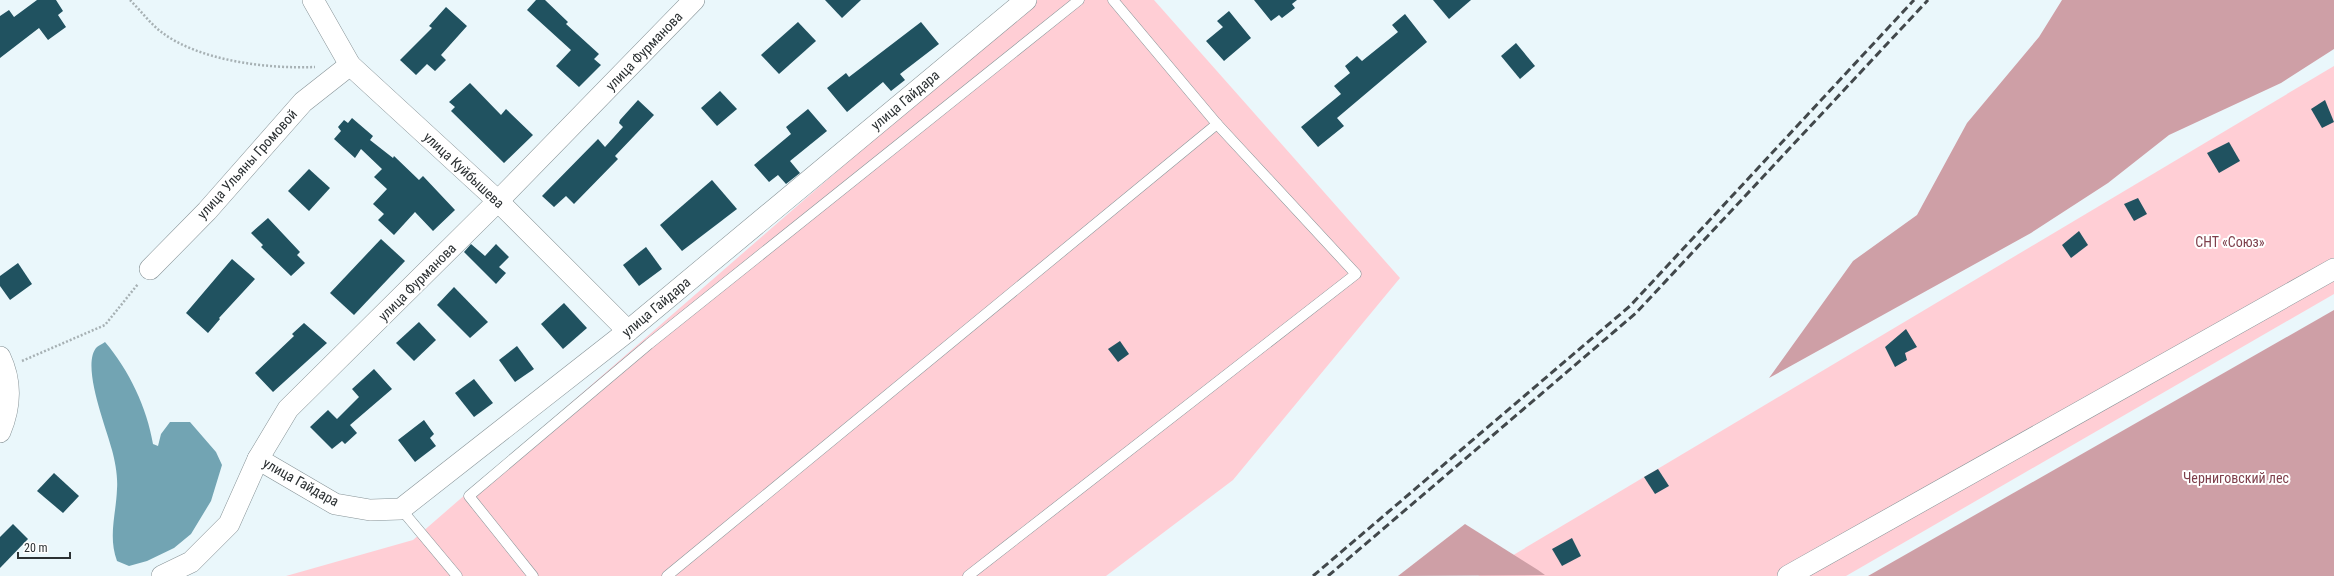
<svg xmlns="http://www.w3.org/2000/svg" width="2334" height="576" font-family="'Roboto Condensed',sans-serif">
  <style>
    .green { fill: #ffced5 }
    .forest { fill: #ce9fa6 }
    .water { fill: #72a4b3 }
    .building { fill: #205260 }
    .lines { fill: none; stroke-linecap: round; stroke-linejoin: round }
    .lane-casing { stroke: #879397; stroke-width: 11 }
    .street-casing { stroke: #879397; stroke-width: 22 }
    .path { stroke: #a7b1b4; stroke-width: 2.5; stroke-dasharray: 2 2; stroke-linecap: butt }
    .lane { stroke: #fff; stroke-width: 10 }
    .street { stroke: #fff; stroke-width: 21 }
    .rail { stroke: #42484b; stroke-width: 3; stroke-dasharray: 8 4; stroke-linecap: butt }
    .labels { text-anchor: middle; stroke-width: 4; stroke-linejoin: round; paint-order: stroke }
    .street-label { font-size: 14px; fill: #2c3133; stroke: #fff }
    .park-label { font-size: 14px; fill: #7e3f4b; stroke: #fff }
  </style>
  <rect width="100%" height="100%" fill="#eaf7fb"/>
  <g class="green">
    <path d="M1034,0H1154L1400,278L1233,480L1106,576H286L413,540Z"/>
    <path d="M2334,66V294L1846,576H1478Z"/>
  </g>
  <g class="forest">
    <path d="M2062,0H2334V49L2281,83L2169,135L2108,183L2031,233L1769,378L1853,261L1917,215L1967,123L2039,37Z"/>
    <path d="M2334,310V576H1868Z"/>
    <path d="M1465,524L1538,570L1545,575L1398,576Z"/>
  </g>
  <path class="water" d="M105,342C129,370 147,408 153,444L158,446L161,434L170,422H190L216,452L222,465L211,501L191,534L174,548L147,561L129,566L117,561C108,536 116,515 117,489C118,477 115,461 112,450C107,429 80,364 97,347C99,345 103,344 105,342Z"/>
  <g class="building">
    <path d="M37,0H56L63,11L58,15L66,27L48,40L39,28L0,58V16L9,10L14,17Z"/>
    <path d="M536,0H545L568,22L566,24L599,54L594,59L601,65L579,87L556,66L571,50L527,10Z"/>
    <path d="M825,0H861L842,18Z"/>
    <path d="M1254,0H1297L1292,4L1295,8L1282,18L1279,15L1271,21Z"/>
    <path d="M1433,0H1471L1449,19Z"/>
    <path d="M446,7L467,26L441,55L446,60L435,71L427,64L416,75L400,60L432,28L429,26Z"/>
    <path d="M1229,11L1251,38L1224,61L1206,41L1223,27L1217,21Z"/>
    <path d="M1405,14L1427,42L1337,118L1344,126L1318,147L1301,127L1341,94L1334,86L1350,73L1345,66L1357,56L1362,61L1398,32L1392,25Z"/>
    <path d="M798,22L816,41L779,74L761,55Z"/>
    <path d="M921,22L939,44L900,74L905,80L891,91L883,82L847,112L827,88L846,73L849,77Z"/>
    <path d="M1516,43L1535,66L1520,79L1501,56Z"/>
    <path d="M470,83L501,115L506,109L533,135L504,163L451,111L455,107L449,102Z"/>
    <path d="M720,91L737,109L717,126L701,108Z"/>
    <path d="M638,100L654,115L615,156L618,159L574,204L566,196L554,207L542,196L598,139L605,147L623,127L619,123L620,120Z"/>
    <path d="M2325,100L2334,122L2322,128L2311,109Z"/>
    <path d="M808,109L827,131L790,161L800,173L786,184L778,175L769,182L754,165L791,134L786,127Z"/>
    <path d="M352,118L373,136L370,140L393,158L394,156L419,180L423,176L455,210L433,231L415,212L394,235L378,220L384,214L373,204L387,189L374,177L382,169L361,149L355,158L334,139L341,131L338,127L344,120L348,123Z"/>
    <path d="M2229,142L2240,161L2219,173L2207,153Z"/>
    <path d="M309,169L330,188L309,211L288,191Z"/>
    <path d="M712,180L737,209L682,251L660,225Z"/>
    <path d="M2138,198L2147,214L2134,221L2124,204Z"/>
    <path d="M268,218L300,252L297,255L305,263L291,276L261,247L263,245L251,233Z"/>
    <path d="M2079,231L2088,245L2071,258L2062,245Z"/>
    <path d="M381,239L405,261L354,315L330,293Z"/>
    <path d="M471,244L485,256L496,244L509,257L499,267L506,273L496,284L464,252Z"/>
    <path d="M646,247L662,269L639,286L623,265Z"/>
    <path d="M232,259L255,279L219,318L220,319L208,333L186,313Z"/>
    <path d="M18,263L32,284L10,300L0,286V276Z"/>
    <path d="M454,287L488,322L470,338L437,305Z"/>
    <path d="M564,303L587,328L563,349L541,324Z"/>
    <path d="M419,322L436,340L414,361L396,343Z"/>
    <path d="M304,323L327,343L273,392L255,373L294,336L292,334Z"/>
    <path d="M1906,329L1917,347L1905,353L1907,360L1895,367L1885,347Z"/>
    <path d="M1120,341L1129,354L1118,362L1108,349Z"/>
    <path d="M517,346L534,369L515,382L499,360Z"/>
    <path d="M374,369L392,389L350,425L357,433L345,444L342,441L332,449L310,427L328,410L337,419L359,397L352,389Z"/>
    <path d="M474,379L493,403L474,417L455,393Z"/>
    <path d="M424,420L434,434L430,438L436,446L415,462L398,440Z"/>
    <path d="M1658,469L1669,486L1655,494L1644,477Z"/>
    <path d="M54,473L79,496L63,513L37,491Z"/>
    <path d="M13,524L28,539L0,568V537Z"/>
    <path d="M1572,538L1581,556L1562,566L1552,549Z"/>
  </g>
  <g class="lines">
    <defs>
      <g id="lane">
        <path d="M401,509L457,576"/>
        <path d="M533,576L469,496L649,344L1079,0"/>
        <path d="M667,576L1217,124"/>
        <path d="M968,576L1356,274L1217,124L1113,0"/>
      </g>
      <g id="street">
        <path d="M313,0L350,65L498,201L628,331"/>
        <path d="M150,269L207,211L303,102L350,65"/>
        <path d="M0,357C12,382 11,406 0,432"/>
        <path d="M258,459L335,504L370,510L401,509L628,331L1026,0"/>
        <path d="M162,576L191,562L229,524L258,459L288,409L498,201L694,0"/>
        <path d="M1788,576L2334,269"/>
      </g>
    </defs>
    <use href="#lane" class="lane-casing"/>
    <use href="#street" class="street-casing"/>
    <g class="path">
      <path d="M130,0C140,10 149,22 160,31C198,61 268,69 315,67"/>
      <path d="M22,361L105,325L138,284"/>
    </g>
    <use href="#lane" class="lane"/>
    <use href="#street" class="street"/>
    <g class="rail">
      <path d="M1313,576L1630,306L1914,0"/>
      <path d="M1328,576L1636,313L1928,0"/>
    </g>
  </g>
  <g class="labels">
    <g class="street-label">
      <text transform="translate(644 51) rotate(-46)" y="5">улица Фурманова</text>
      <text transform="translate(905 100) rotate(-40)" y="5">улица Гайдара</text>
      <text transform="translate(247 164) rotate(-48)" y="5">улица Ульяны Громовой</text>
      <text transform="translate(464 170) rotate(43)" y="5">улица Куйбышева</text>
      <text transform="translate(417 282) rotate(-45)" y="5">улица Фурманова</text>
      <text transform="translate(656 307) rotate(-40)" y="5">улица Гайдара</text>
      <text transform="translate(301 482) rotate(29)" y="5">улица Гайдара</text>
    </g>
    <g class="park-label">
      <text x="2230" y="247">СНТ «Союз»</text>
      <text x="2236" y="483">Черниговский лес</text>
    </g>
  </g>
  <path d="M18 552v6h52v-6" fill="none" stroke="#2c3133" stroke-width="2"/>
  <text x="24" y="552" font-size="12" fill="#2c3133" stroke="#ffffff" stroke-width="3" paint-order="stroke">20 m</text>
</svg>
